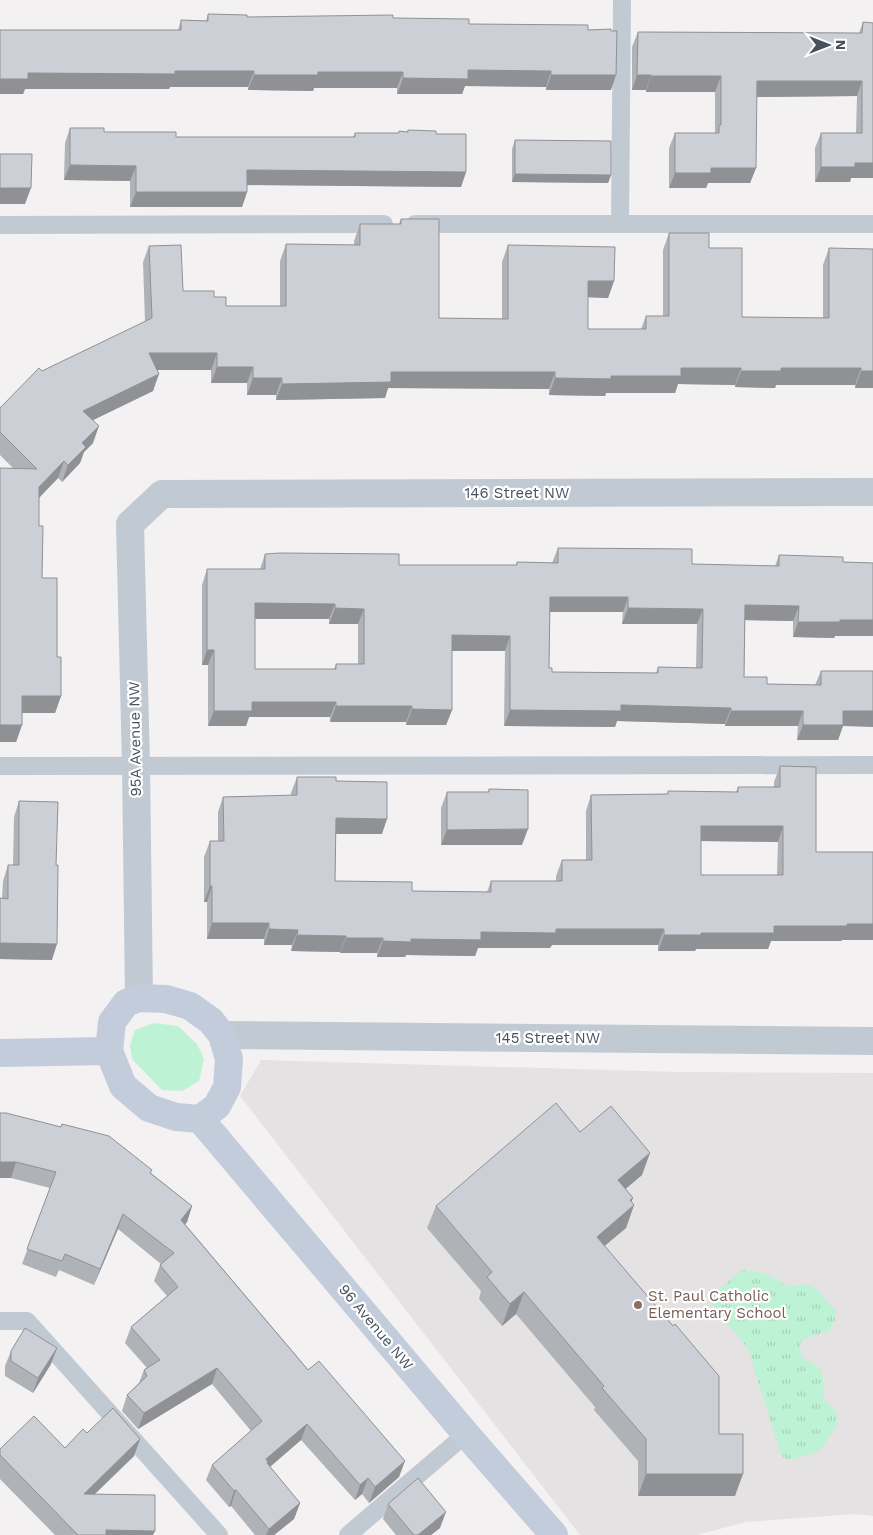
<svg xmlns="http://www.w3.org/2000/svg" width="873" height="1535" font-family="'Work Sans',sans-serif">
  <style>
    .education { fill: #e4e2e2 }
    .green { fill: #bef2d5 }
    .park { fill: url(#park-tufts) }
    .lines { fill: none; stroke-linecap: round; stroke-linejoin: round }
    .lane { stroke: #c1cad3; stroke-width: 18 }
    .street { stroke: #c1cad3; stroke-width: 28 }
    .secondary { stroke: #c3ccda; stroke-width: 28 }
    .wall { fill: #afb2b7; fill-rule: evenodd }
    .shaded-wall { fill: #8f9195 }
    .building { fill: #cccfd5; stroke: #8f9195; fill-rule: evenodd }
    .education-dot { fill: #8d6e63; stroke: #fff; stroke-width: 2 }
    .labels { text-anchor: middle; stroke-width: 4.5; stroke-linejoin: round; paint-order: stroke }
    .street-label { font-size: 15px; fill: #47525f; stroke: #fff }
    .education-label { font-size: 15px; fill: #785e54; stroke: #fff; text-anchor: start }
  </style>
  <defs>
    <pattern id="park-tufts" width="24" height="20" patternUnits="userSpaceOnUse" patternTransform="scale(1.25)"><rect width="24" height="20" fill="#bef2d5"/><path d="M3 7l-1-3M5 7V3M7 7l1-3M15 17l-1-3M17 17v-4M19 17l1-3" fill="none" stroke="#a5d1b9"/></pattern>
  </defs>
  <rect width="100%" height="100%" fill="#f3f1f1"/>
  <path class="education" d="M261,1060L678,1072L873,1073V1516L855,1514L746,1522L697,1535H580L240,1096Z"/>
  <path class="green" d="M154,1023L178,1026L197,1044L204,1059L199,1081L182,1091L162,1090L132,1059L130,1045L135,1030Z"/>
  <path class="park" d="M742,1270C759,1269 775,1278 790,1287C818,1278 816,1293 835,1309V1321L829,1331L806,1338L800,1343L801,1356C807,1361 814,1363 819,1368C824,1373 823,1391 824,1400L833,1408L837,1416V1425L821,1450L792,1460L784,1458L780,1452L748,1349L708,1299Z"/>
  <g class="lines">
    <g class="lane">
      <path d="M415,224H873"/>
      <path d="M620,224L622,0"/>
      <path d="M0,225L384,224"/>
      <path d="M0,766L873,765"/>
      <path d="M0,1321H27L219,1535"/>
      <path d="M348,1535L466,1434"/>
    </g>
    <g class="street">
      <path d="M139,998L136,765L130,524L162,494L873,492"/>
      <path d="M222,1035L873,1041"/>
    </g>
    <g class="secondary">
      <path d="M139,998L166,999L190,1006L211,1021L222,1035L229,1059L227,1087L217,1106L200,1119L176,1117L149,1108L123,1086L109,1051L112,1022L126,1003Z"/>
      <path d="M0,1053L109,1051"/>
      <path d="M200,1119L466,1434L554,1535"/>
    </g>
  </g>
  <g class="wall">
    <path d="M208,14L247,17L393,18L469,24L588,30L611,90H546V87L465,86L462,94H397V88H314L313,91L248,90V87H170L169,89H25L23,94H0L178,30L181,20L206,21Z"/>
    <path d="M863,22L873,178H851L850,182H815V148L821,133H856L857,96L756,97V168L750,183H708L706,188H669V148L675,133H715V92H646V90H632V47L638,32L859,33Z"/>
    <path d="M70,128L104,132L176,137H353L355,133H399V131L407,132L408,130L436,134L466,172L461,187L247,185V192L242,207H130V181L64,180L65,143Z"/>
    <path d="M515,140L611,175L608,183L512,182V149Z"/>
    <path d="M401,219L439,318L502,319V262L508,245L614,281L608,298L588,297V329H641L646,316H663V250L669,233L709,248L742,317L823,318V265L829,248L873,388H855V385H776L775,388L735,387V385L678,384L675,393H606L605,396L549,395V389L388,388L385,398L276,400V395H247V383H211V370H158L153,391L92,420L93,443L84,452L80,463L62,482L58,478L39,498V526L42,578L57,657L61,696L55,713H22V725L16,742H0V468L14,469L0,455V408L42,371L145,322L143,262L149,246L183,291L214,297L226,306H280V261L286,244L354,245V241L360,224H399Z"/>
    <path d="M558,548L692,564L775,566L779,555L843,562L873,563V636H835L834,638L793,637V621L745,620L744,677L767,684L815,685L821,671L843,726L838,740H797L798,726H725V724L617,721L615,727L504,726L505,651H452V710L446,725H406V722H330V717H249L246,726H208V665H202V585L207,569H260L265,554L399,565H516L517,562L552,563ZM550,612H623L622,624H697L696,668L658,667L656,673L552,672L549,668ZM255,619H329V624H358V664H336L334,669H255Z"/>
    <path d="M780,766L816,852H873V940H842L841,941H771L768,949H696L695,951H658V945H552L550,948H478L475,956L406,955L405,957H377V953H340V952L291,951L292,945H264V939H207V902H204V857L210,841H218V812L223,797L291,796V793L297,777L336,781L382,834H336L335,881L412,891L487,892L491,881H556V876L562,860H586V811L591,795L667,794L668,791L736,792L738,787H774V782ZM701,841L778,842L777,875H701Z"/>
    <path d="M489,789L522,845H441V808L447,792H488Z"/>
    <path d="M19,801L52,960L0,959V898L2,899L3,881L8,865H13L14,817Z"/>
    <path d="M0,1113L61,1127L62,1124L151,1173L192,1206L187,1222L185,1224L399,1477L369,1503L362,1494L355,1500L301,1440L270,1467L300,1503L294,1519L274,1535H255L231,1506L229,1507L206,1480L212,1465L251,1431L212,1384L138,1429L122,1411L127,1395L139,1383L144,1370L147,1368L125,1343L131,1327L167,1296L154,1281L160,1265L161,1264L118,1229L94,1285L59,1270L56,1277L22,1264L50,1188L11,1178H0Z"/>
    <path d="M580,1132L642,1175L625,1189L633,1198L631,1202L634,1205L626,1228L604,1246L673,1326L719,1434L735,1496H638V1461L594,1410L595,1407L516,1314L502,1326L479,1299L481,1291L427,1228L436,1206Z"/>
    <path d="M11,1351L51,1364L33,1393L5,1376V1366Z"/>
    <path d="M87,1433L140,1439L134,1456L95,1494L153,1535H55L0,1479V1449L65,1448Z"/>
    <path d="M388,1504L440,1528L431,1535H396L383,1519Z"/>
  </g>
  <g class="shaded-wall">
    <path d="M468,70L551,71L546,87L465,86L462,94H397L403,78Z"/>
    <path d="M175,71H254L248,87H170L169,89H25L23,94H0V79L28,73Z"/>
    <path d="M318,72H403L397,88H314L313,91L248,90L254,75Z"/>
    <path d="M551,75H616L611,90H546Z"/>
    <path d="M637,75H651L646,90H632Z"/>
    <path d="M651,76H721L715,92H646Z"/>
    <path d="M757,81H862L857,96L751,97Z"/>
    <path d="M855,163H873V178H851L850,182H815L821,167Z"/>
    <path d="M70,165L136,166L130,181L64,180Z"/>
    <path d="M711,168H756L750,183H708L706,188H669L675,173Z"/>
    <path d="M247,170L466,172L461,187L242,185Z"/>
    <path d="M515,174L611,175L608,183L512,182Z"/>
    <path d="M0,188H31L25,204H0Z"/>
    <path d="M136,192H247L242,207H130Z"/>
    <path d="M588,281H614L608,298L581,297Z"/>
    <path d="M149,353H217L211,370H143Z"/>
    <path d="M217,367H253L247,383H211Z"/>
    <path d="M681,368H741L735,385L678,384L675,393H606L605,396L549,395L555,378L611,376Z"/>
    <path d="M781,368H861L855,385H776L775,388L735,387L741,371Z"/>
    <path d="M861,371H873V388H855Z"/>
    <path d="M391,372H555L549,389L388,388L385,398L276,400L282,384Z"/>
    <path d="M159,374L153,391L77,428L83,411Z"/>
    <path d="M253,378H282L276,395H247Z"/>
    <path d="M99,426L93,443L84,452L80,463L62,482L68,465L82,443Z"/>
    <path d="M64,461L58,478L33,504L39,487Z"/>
    <path d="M550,597H628L623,612H544Z"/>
    <path d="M255,603L335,604L329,619H249Z"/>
    <path d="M745,605L799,606L793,621L740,620Z"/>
    <path d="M335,608L364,609L358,624H329Z"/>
    <path d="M628,608L703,609L697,624H622Z"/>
    <path d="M840,620H873V636H835L834,638L793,637L798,622Z"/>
    <path d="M452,635L510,636L505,651H446Z"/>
    <path d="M207,650H214L208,665H202Z"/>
    <path d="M22,696H61L55,713H16Z"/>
    <path d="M252,702H336L330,717H249L246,726H208L214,711Z"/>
    <path d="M621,705L731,708L725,724L617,721L615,727L504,726L510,710Z"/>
    <path d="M336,706H412L406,722H330Z"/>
    <path d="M412,709L452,710L446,725H406Z"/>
    <path d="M731,711H803L798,726H725Z"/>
    <path d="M843,711H873V727L843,726L838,740H797L803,725Z"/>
    <path d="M0,725H22L16,742H0Z"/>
    <path d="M336,818L387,819L382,834H330Z"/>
    <path d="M701,826H783L778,842L695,841Z"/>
    <path d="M528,829L522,845H441L447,830Z"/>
    <path d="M210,886H212L207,902H204Z"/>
    <path d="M212,923H269L264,939H207Z"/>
    <path d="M847,924H873V940H842L841,941H771L768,949H696L695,951H658L664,935L701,933L774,926Z"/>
    <path d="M269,929L298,930L292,945H264Z"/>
    <path d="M556,929H664L658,945H552L550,948H478L475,956L406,955L405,957H377L383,941L481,932Z"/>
    <path d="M297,935L346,936L340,952L291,951Z"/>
    <path d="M346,938H383L377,953H340Z"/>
    <path d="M0,943L57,944L52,960L0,959Z"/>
    <path d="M650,1153L642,1175L609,1203L618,1180Z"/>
    <path d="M0,1162H16L11,1178H0Z"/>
    <path d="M633,1198L628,1210L634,1205L626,1228L589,1259L597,1237L630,1200Z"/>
    <path d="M192,1206L187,1222L175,1236L181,1220Z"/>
    <path d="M123,1214L118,1229L94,1285L100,1269Z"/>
    <path d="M524,1292L516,1314L502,1326L510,1304Z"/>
    <path d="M57,1348L51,1364L33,1393L38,1378Z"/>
    <path d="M217,1368L212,1384L138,1429L144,1413Z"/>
    <path d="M307,1424L301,1440L265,1471L266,1459Z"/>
    <path d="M140,1439L134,1456L77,1511L84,1494Z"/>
    <path d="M405,1461L399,1477L369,1503L375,1487Z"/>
    <path d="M646,1474H743L735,1496H638Z"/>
    <path d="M368,1478L362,1494L355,1500L360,1485Z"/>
    <path d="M236,1490L231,1506L229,1507L234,1491Z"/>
    <path d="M300,1503L294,1519L274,1535H266L269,1529Z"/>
    <path d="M446,1512L440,1528L431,1535H418Z"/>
    <path d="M106,1530L155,1531L153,1535H104Z"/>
  </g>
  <g class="building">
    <path d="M208,14L247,15V17L393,15V18L469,19V24L588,25V30L611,29V31H617L616,75H551V71L468,70V79L403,78V72H318V75H254V71H175V74L28,73V79H0V30H181V20L208,21Z"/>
    <path d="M863,22L873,23V163H855V167H821V133H862V81H757L756,168H711V173H675V133H719V125H721V76H651V75H637L638,32L862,33Z"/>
    <path d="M70,128H104V132H176V137H355V133H399V131L408,132V130L436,131V134H466V172L247,170V192H136V166L70,165Z"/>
    <path d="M515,140L611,141V175L515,174Z"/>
    <path d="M0,154H32L31,188H0Z"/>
    <path d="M401,219H439V318L508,319V245L615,247L614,281H588V329H646V316H669V233H709V248H742V317L829,318V248L873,249V371H861V368H781V371H741V368H681V376H611V379L555,378V372H391V382L282,384V378H253V367H217V353H149L159,374L83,411L99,426L82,443L86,447L68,465L64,461L39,487V526H43L42,578H57V657H61V696H22V725H0V468L37,469L0,432V408L39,368L42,371L152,318L149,246L181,245L183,291H214V297H226V306H286V244L360,245V224H401Z"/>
    <path d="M558,548L692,549V564L779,566V555L843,557V562L873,563V620H840V622H798L799,606L745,605L744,677H767V684L821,685V671H873V711H843V725H803V711H731V708L621,705V711L510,710V636L452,635V710L412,709V706H336V702H252V711H214V650H207V569H265V554L280,553L399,554V565H517V562L558,563ZM550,597H628V608L703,609L702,668L658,667V673L552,672V668H549ZM255,603L335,604V608L364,609V664H336V669H255Z"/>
    <path d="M780,766L816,767V852H873V924H847V926H774V933H701V935H664V929H556V933L481,932V940L411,939V942L383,941V938H346V936L297,935L298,930L269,929V923H212V886H210V841H224L223,797L297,795V777H336V781L387,782V819L336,818L335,881L412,882V891L491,892V881H562V860H592L591,795L668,794V791L738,792V787H780ZM701,826H783V875H701Z"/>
    <path d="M489,789L528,790V829L447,830V792H489Z"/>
    <path d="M19,801L58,802L56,865H58L57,944L0,943V898L8,899V865H19Z"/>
    <path d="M556,1103L580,1132L611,1106L650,1153L618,1180L633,1198L630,1200L634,1205L597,1237L673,1326L675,1324L719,1376V1434H743V1474H646V1439L602,1388L604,1386L524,1292L510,1304L487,1277L492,1272L436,1206Z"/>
    <path d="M0,1113H6L61,1127L62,1124L109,1136L152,1170L150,1173L192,1206L181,1220L308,1370L319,1361L405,1461L375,1487L368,1478L360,1485L307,1424L266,1459L268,1462L267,1463L300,1503L269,1529L236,1490L234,1491L212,1465L262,1421L217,1368L144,1413L127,1395L147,1376L144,1370L160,1360L131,1327L178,1287L160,1265L174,1253L123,1214L100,1269L65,1254L62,1261L27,1249L56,1172L16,1162H0Z"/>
    <path d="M25,1328L57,1348L38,1378L11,1361V1351Z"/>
    <path d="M113,1408L140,1439L84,1494L155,1495V1531L106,1530V1535H78L0,1455V1449L34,1416L65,1448L83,1429L87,1433Z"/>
    <path d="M418,1478L446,1512L418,1535H414L388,1504Z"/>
  </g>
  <circle class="education-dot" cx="638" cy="1305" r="5"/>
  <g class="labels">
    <g class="street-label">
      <text x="517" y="498">146 Street NW</text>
      <text transform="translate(135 739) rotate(-91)" y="5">95A Avenue NW</text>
      <text x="548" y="1043">145 Street NW</text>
      <text transform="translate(376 1327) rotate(50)" y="5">96 Avenue NW</text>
    </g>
    <g class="education-label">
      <text x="648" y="1301">St. Paul Catholic<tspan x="648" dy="17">Elementary School</tspan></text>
    </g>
  </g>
  <g transform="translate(828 45) rotate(90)" stroke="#ffffff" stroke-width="4" paint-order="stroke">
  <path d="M0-4L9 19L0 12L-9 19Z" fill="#47525f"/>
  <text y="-8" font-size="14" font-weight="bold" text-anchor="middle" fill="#47525f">N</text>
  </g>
</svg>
